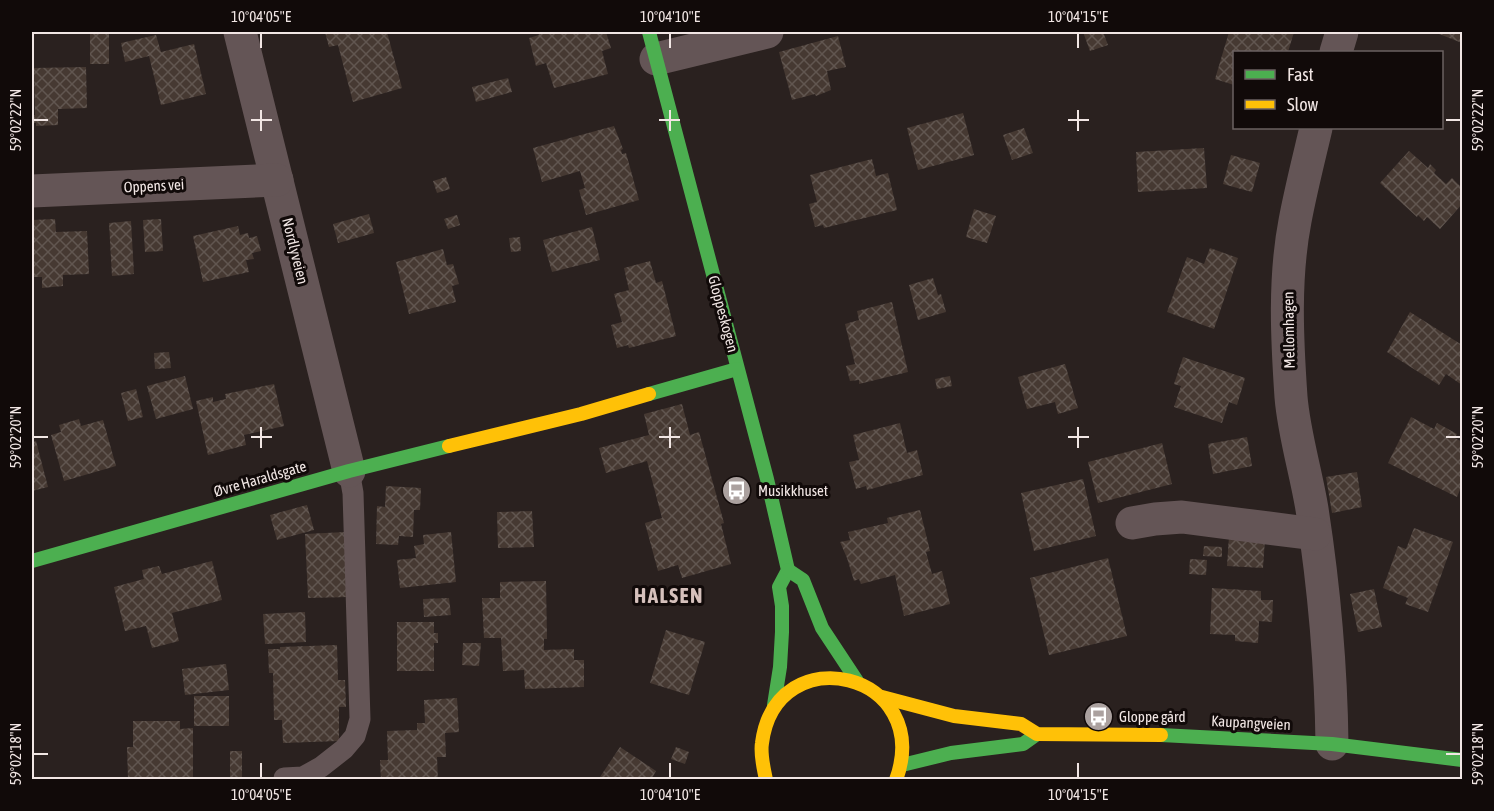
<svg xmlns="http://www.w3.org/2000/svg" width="1494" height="811" font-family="'Asap Condensed',sans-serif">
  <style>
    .building { fill: url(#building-cross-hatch) }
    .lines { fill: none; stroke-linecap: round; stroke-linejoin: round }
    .lane { stroke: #645556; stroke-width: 21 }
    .street { stroke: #645556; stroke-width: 33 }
    .fast { stroke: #4caf50; stroke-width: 14 }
    .slow { stroke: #ffc107; stroke-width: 14 }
    .ticks { fill: none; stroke: #f1e6e4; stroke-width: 2 }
    .labels { text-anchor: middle; stroke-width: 6; stroke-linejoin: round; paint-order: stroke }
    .street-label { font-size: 15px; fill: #f1e6e4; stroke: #110a09 }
    .poi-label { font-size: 15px; fill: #f1e6e4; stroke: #110a09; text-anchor: start }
    .district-label { font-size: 21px; font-weight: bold; letter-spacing: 1.5px; fill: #d6c1bc; stroke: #110a09 }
    .neatline { fill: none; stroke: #f1e6e4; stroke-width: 2 }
    .ticks-label { font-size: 15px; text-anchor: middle; fill: #f1e6e4 }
  </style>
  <defs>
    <pattern id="building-cross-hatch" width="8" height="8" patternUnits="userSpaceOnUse" patternTransform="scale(1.5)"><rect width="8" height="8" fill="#463932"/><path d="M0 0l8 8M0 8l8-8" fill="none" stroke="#615650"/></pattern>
  </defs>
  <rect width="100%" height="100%" fill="#2a211f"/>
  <g class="building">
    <rect x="90" y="32" width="19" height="32"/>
    <path d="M325,32H387L402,88L353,102L338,45L329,47Z"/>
    <path d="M538,32H606L611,48L602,51L608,74L554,88L546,63L536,66L529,38L539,35Z"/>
    <path d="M1083,32H1103L1108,45L1090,51Z"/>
    <path d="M1229,32H1294L1288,52H1234V85L1215,79Z"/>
    <path d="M1434,32H1462V43Z"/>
    <path d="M156,35L161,52L194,44L206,94L161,105L149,56L125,62L121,43Z"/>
    <path d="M838,36L846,67L827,71L831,90L816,96L815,94L792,100L779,52Z"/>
    <path d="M86,67L87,108L58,109V125L36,126V123H32V115H35L34,68Z"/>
    <path d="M508,78L512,92L476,102L472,87Z"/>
    <path d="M963,113L974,155L918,170L907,128Z"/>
    <path d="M614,126L623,149L621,150L622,154L626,153L639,200L586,215L579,190L585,188L580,171L542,182L533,148Z"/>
    <path d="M1024,128L1033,153L1012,160L1003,135Z"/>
    <path d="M1204,148L1207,188L1138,192L1136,152Z"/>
    <path d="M1409,151L1428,168L1430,164L1436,170L1434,173L1446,184L1452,178L1462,188V204L1440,229L1427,217L1424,221L1418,215L1417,217L1380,183Z"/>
    <path d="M1231,155L1260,163L1252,192L1223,184Z"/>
    <path d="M872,159L876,176L888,173L897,210L824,228L823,225L815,227L809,204L817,202L810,175Z"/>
    <path d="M446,177L450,189L437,193L433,181Z"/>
    <path d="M974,209L996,216L987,243L966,237Z"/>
    <path d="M369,214L374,233L338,243L333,224Z"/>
    <path d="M457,215L460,225L448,229L444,219Z"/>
    <path d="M55,219L56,232L87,231L89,274L63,275V286L42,288V277H32V220Z"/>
    <path d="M161,219L163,251L145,252L143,220Z"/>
    <path d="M131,221L134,274L112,276L109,223Z"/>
    <path d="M238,226L240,235L248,233L249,238L257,236L261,251L252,253L254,259L246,260L249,272L203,282L193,236Z"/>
    <path d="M592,227L600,260L552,272L543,240Z"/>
    <path d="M520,237L521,251L511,252L509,238Z"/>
    <path d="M1210,248L1238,258L1214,329L1167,312L1187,257L1204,264Z"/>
    <path d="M443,249L447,265L453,264L459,284L452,286L456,302L409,314L396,262Z"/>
    <path d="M650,261L656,283L662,281L676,336L629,348L628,345L617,348L611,325L622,322L614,294L629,290L624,268Z"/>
    <path d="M933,278L938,295L941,294L946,312L918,320L909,285Z"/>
    <path d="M892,302L908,372L859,384V380L850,381L846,366L855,364L845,324L859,320L857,311Z"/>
    <path d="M1410,312L1462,345V385L1446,374L1439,385L1387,352Z"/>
    <path d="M169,352L171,368L155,369L154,353Z"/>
    <path d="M1183,357L1245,378L1237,405L1229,402L1222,423L1174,407L1181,386L1174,384Z"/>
    <path d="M1065,364L1078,408L1058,414L1055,402L1027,409L1018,377Z"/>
    <path d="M185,376L193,409L156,419L147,386Z"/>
    <path d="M950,376L952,386L937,389L935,379Z"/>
    <path d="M274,384L284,426L244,435L246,445L208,455L196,401L213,397V402L226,399L225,394Z"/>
    <path d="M136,389L143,417L128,421L121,393Z"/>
    <path d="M682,404L690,435L699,432L724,523L721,524L731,564L682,578L678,565L658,571L645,523L662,518L647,461L606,473L599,448L649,435L644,414Z"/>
    <path d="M1411,417L1434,429L1437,423L1457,434L1455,438L1462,442V485L1457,497L1388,463Z"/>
    <path d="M79,419L81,426L103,420L116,466L64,481L51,435L61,432L59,425Z"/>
    <path d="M900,423L907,453L917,450L923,475L867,490L866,486L856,489L849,462L859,460L853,435Z"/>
    <path d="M1247,437L1252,466L1213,474L1208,444Z"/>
    <path d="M36,441L48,487L32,491V442Z"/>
    <path d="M1162,443L1172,484L1098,503L1088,462Z"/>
    <path d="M1357,472L1362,507L1332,513L1326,477Z"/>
    <path d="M1083,479L1096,536L1034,551L1021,493Z"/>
    <path d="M386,486L421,488L420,510H414L413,537L399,536L398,545L376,544L377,506L385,507Z"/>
    <path d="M307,505L314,530L277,540L270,515Z"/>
    <path d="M920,510L930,551L926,552L932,574L942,571L950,604L904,616L895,575L861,584L859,579L854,581L847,558L840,542L850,540L848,532L888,523L887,518Z"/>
    <path d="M532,511L534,547L498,548L497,512Z"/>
    <path d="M1414,528L1453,542L1428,612L1405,604L1408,598L1383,588L1398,546L1406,549Z"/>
    <path d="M346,532L349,597L308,598L305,534Z"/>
    <path d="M451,532L456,582L400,588L397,560L416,558L414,546L424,544L423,535Z"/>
    <path d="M1229,536L1265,539L1263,568L1227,566Z"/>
    <path d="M1204,546L1222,547V557L1203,556Z"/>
    <path d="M1108,558L1127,636L1049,655L1030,578Z"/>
    <path d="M1190,559L1207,560L1206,575L1189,574Z"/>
    <path d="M212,561L222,600L172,613L179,641L152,648L146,626L125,631L114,587L144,579L142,570L159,566L162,574Z"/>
    <path d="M546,581L547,639H544V650L574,649V660H584V687L525,689L524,670L503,671L501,638H484L482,598H500V582Z"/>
    <path d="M1212,588L1261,591V600H1273L1272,622L1259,621L1258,643L1235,641V635L1210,634Z"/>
    <path d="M1374,589L1382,627L1358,632L1350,594Z"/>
    <path d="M449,598L451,615L424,617L423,599Z"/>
    <path d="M305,612L306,642L265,644L263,614Z"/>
    <path d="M397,622H434V633H438V643H434V671H397Z"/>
    <path d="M666,630L705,642L689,695L650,683Z"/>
    <path d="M463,643H481L479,666L462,665Z"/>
    <path d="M337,645L338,680H345L346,707H339V741L283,743L282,720H274L273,673H269L268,649H280V647Z"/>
    <path d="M226,664L229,690L185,695L182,669Z"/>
    <rect x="194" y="696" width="35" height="30"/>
    <path d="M457,698L459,732L445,733L446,757H437L438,780H381L380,760H388L387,731L417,730V723H425L424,700Z"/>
    <path d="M133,721H180V729L193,728V780L128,778L127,747H133Z"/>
    <path d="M620,747L656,771L651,780H598Z"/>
    <path d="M676,747L689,752L685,764L671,759Z"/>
    <rect x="230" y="751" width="12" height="27"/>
  </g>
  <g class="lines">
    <path class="lane" d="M284,778L303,777L321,767L344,749L355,736L360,719L353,493L349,471"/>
    <g class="street">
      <path d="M240,32L349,471"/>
      <path d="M1336,52L1342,32"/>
      <path d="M656,59L767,32"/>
      <path d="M1316,128C1309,158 1301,189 1295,221C1284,278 1287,339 1291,397C1294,434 1306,472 1312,509C1324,587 1331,665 1332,744"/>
      <path d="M32,191L277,180"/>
      <path d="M1132,523L1155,519L1182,517L1315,534"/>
    </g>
    <g class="fast">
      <path d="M649,32L767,479L788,570L779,587L782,606V632L780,667L774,705"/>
      <path d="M649,394L737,369"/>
      <path d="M32,561L349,471L449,446"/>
      <path d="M788,570L803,580L822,628L857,681"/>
      <path d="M1161,735L1332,744L1462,760"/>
      <path d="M902,765L951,753L1023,744L1037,734"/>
    </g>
    <g class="slow">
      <path d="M449,446L581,414L649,394"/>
      <path d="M882,697L954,716L1021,724L1037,734L1161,735"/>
      <path d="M766,780C764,769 760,755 762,743C776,635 935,672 896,780"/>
    </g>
  </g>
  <path class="ticks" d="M261,33V48M670,33V48M1078,33V48M261,110V131M670,110V131M1078,110V131M33,120H48M251,120H272M659,120H680M1068,120H1089M1446,120H1461M261,427V448M670,427V448M1078,427V448M33,437H48M251,437H272M659,437H680M1068,437H1089M1446,437H1461M33,754H48M1446,754H1461M261,763V778M670,763V778M1078,763V778"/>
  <defs>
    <symbol id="bus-disc" viewBox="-11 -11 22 22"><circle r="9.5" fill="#aba19f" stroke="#110a09"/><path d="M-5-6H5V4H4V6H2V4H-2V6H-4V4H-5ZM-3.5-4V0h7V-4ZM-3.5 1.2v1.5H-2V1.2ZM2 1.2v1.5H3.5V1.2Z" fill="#fff"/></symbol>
  </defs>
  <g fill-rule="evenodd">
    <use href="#bus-disc" x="720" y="474" width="33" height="33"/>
    <use href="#bus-disc" x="1082" y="700" width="33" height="33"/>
  </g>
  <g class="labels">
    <g class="street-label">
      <text transform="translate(154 186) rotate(-3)" y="5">Oppens vei</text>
      <text transform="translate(295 251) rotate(76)" y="5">Nordlyveien</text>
      <text transform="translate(723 314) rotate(75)" y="5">Gloppeskogen</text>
      <text transform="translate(1289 330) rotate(-91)" y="5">Mellomhagen</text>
      <text transform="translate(260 479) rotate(-16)" y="5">Øvre Haraldsgate</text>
      <text transform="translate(1251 723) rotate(3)" y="5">Kaupangveien</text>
    </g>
    <g class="poi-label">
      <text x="758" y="496">Musikkhuset</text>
      <text x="1119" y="722">Gloppe gård</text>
    </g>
    <g class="district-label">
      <text x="669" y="603">HALSEN</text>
    </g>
  </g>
  <rect width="1494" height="811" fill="none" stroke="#110a09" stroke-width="66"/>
  <rect x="1233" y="51" width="210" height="78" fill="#110a09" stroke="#6b6261" stroke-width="1.5"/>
  <rect x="1245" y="70" width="30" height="9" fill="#4caf50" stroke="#6b6261" stroke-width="1.5"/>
  <text x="1287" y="81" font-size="18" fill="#f1e6e4">Fast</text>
  <rect x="1245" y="100" width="30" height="9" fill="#ffc107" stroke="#6b6261" stroke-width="1.5"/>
  <text x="1287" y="111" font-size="18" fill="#f1e6e4">Slow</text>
  <rect x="33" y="33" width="1428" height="745" class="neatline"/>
  <g class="ticks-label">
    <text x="261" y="22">10°04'05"E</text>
    <text x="670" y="22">10°04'10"E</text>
    <text x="1078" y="22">10°04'15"E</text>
    <text transform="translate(16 120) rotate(-90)" y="5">59°02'22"N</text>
    <text transform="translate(1478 120) rotate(-90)" y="5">59°02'22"N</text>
    <text transform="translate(16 437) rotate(-90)" y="5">59°02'20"N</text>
    <text transform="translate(1478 437) rotate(-90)" y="5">59°02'20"N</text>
    <text transform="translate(16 754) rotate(-90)" y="5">59°02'18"N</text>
    <text transform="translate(1478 754) rotate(-90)" y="5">59°02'18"N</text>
    <text x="261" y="800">10°04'05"E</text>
    <text x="670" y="800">10°04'10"E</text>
    <text x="1078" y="800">10°04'15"E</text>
  </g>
</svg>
